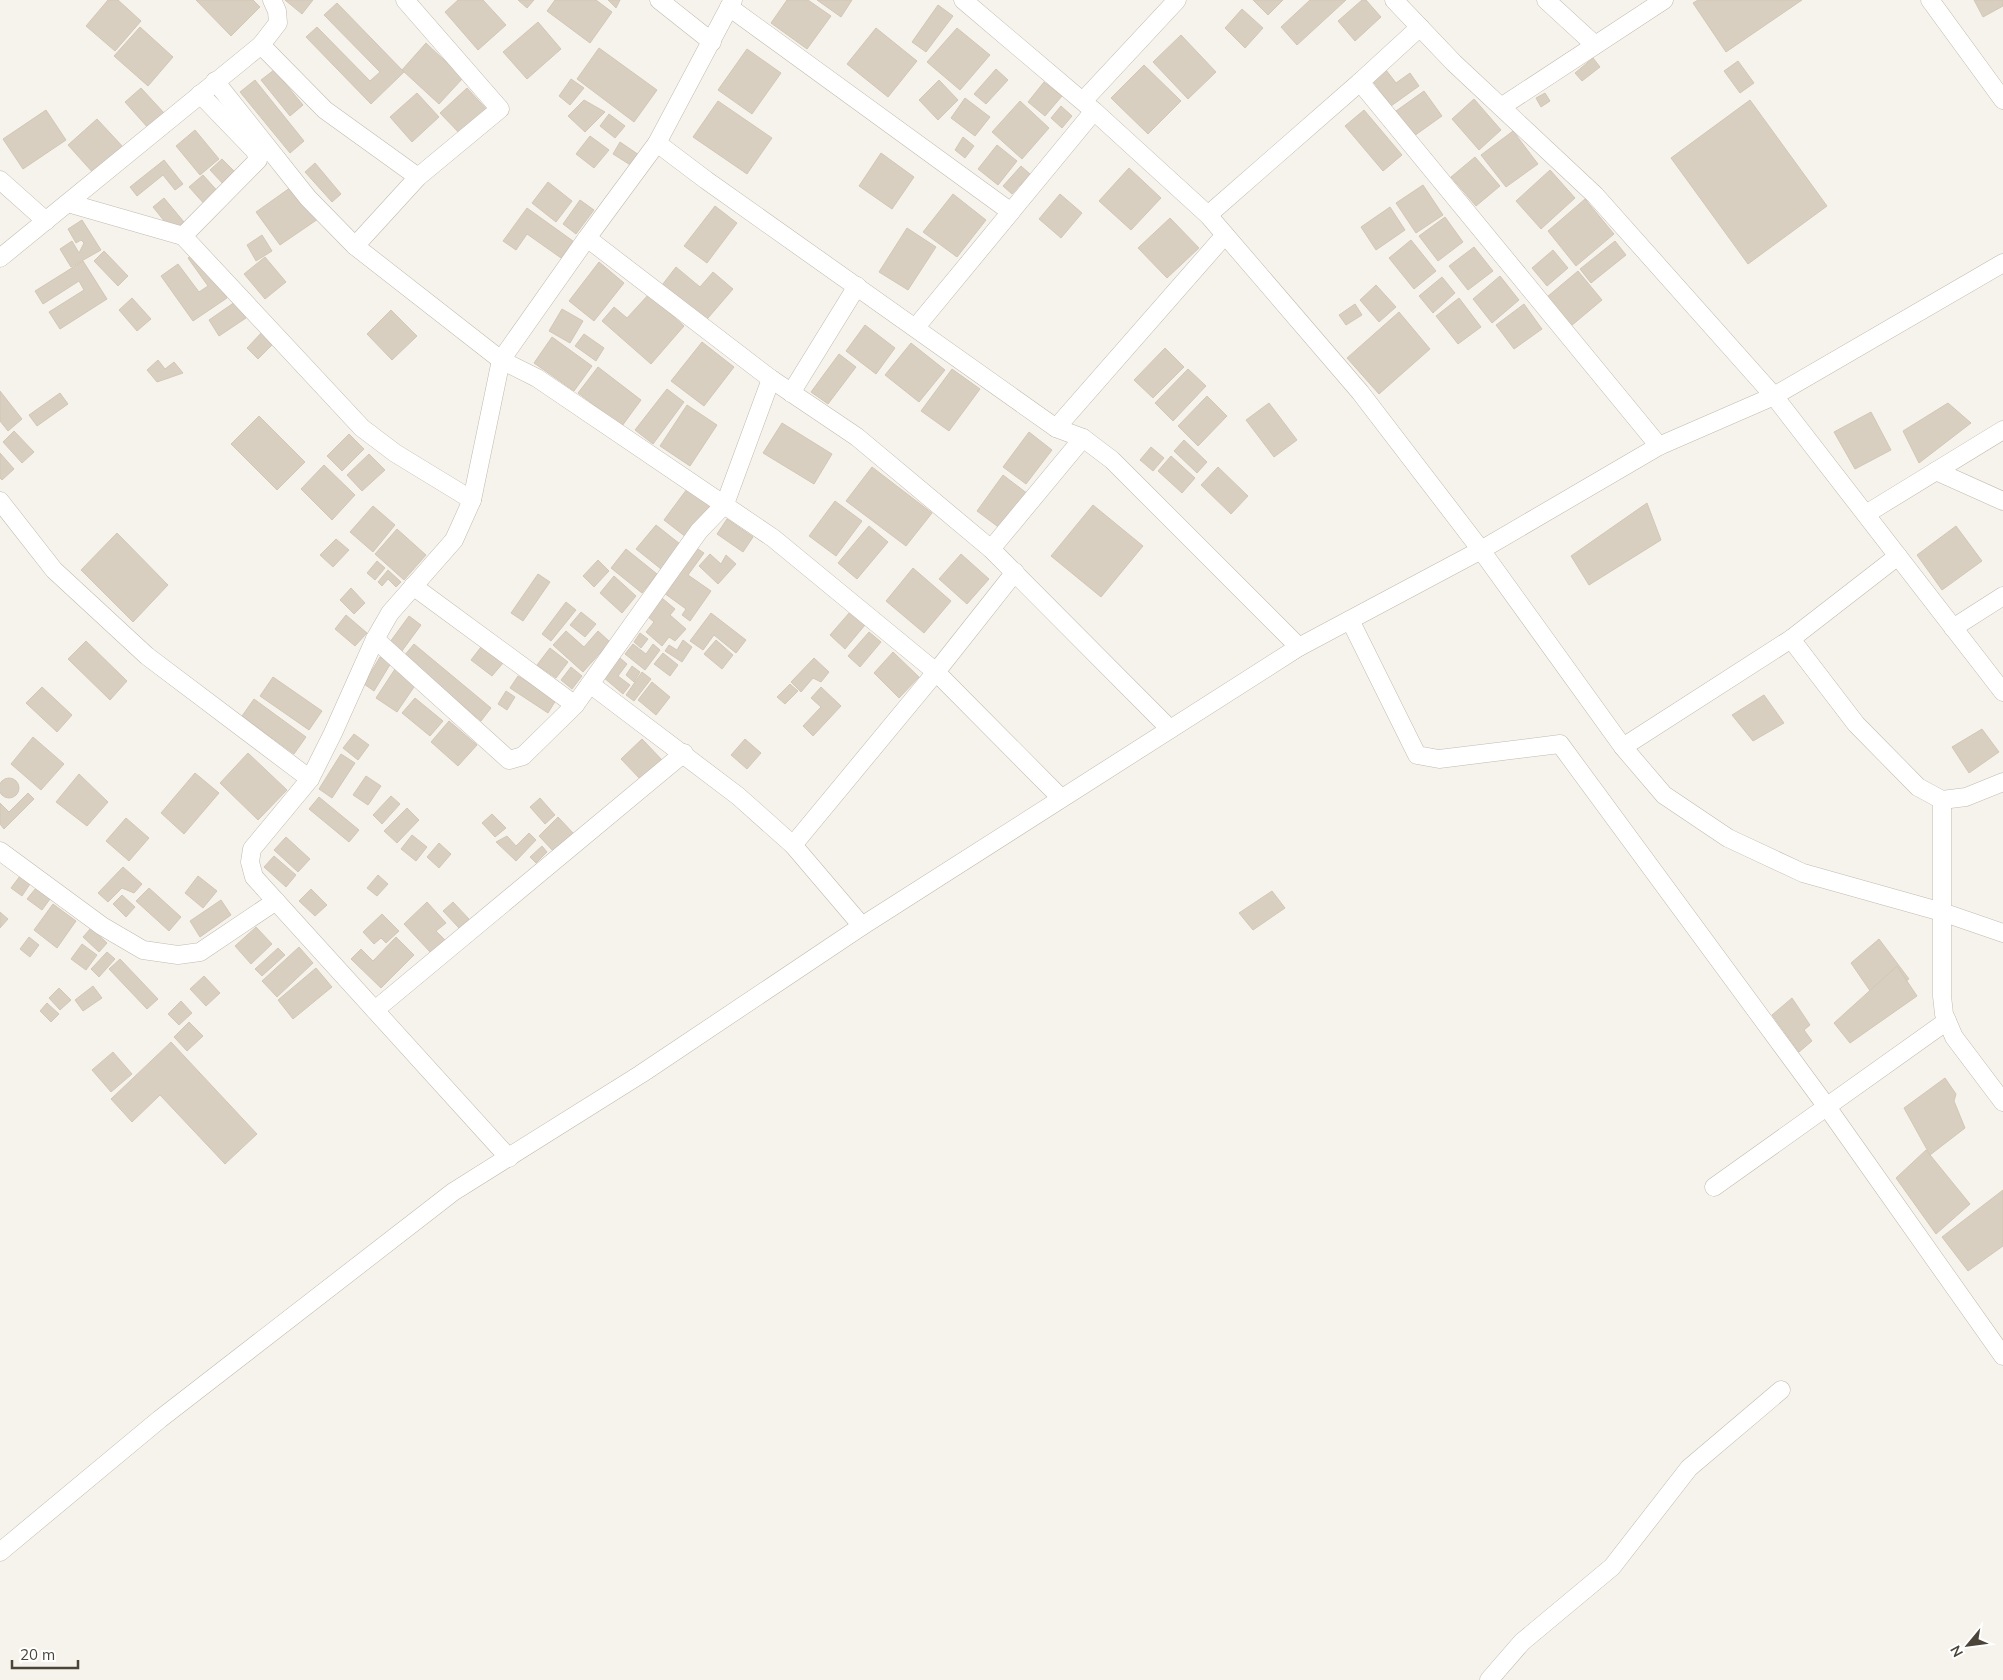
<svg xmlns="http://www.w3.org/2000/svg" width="2003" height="1680" font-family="Mulish,sans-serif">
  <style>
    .building { fill: #d8cfc1; stroke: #d3c7b4 }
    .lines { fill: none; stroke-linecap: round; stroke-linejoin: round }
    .street-casing { stroke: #c2bbae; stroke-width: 19 }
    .street { stroke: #fff; stroke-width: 18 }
  </style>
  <rect width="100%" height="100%" fill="#f6f3ec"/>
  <g class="building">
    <path d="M108,0H118L141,21L115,51L86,26Z"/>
    <path d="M196,0H253L260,7L231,36Z"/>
    <path d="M285,0H313L302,14Z"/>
    <path d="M458,0H483L506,25L478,50L445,12Z"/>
    <path d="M518,0H534L527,8Z"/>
    <path d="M555,0H596L612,12L590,43L547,11Z"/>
    <path d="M608,0H620L616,8Z"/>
    <path d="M787,0H808L831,16L807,49L771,23Z"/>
    <path d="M817,0H852L841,17Z"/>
    <path d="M1253,0H1283L1268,15Z"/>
    <path d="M1310,0H1346L1297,45L1281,27Z"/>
    <path d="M1362,0H1366L1381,17L1355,41L1338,21Z"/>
    <path d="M1698,0H1802L1726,52L1693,3Z"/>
    <path d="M1974,0H2003V6L1983,17Z"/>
    <path d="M337,3L404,72L371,104L306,37L317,27L370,81L380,72L324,15Z"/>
    <path d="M938,5L953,16L926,52L912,42Z"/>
    <path d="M1242,9L1263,28L1245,48L1225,28Z"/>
    <path d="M538,22L561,49L527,79L503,52Z"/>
    <path d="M140,27L173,57L148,86L114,56Z"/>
    <path d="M876,28L917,61L888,97L847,64Z"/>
    <path d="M957,28L990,55L960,90L927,62Z"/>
    <path d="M1181,35L1216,72L1188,99L1153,62Z"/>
    <path d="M426,43L463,78L439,104L402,70Z"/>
    <path d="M599,48L657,90L634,122L577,79Z"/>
    <path d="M747,49L781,73L752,114L718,90Z"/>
    <path d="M1593,58L1600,67L1582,81L1575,73Z"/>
    <path d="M1738,61L1754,83L1740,93L1724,71Z"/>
    <path d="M1144,65L1181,101L1148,134L1111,98Z"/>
    <path d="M996,69L1008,80L986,104L974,94Z"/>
    <path d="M274,70L303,105L290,116L261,80Z"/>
    <path d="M1386,70L1396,83L1410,73L1419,86L1391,106L1372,80Z"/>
    <path d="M571,79L584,88L570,105L559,96Z"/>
    <path d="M255,80L304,141L290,153L240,92Z"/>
    <path d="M939,80L958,100L938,120L919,100Z"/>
    <path d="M1044,82L1062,96L1045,116L1028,102Z"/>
    <path d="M141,88L165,114L149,129L125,102Z"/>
    <path d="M467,88L490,113L464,138L440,113Z"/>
    <path d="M1424,91L1442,116L1414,136L1396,111Z"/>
    <path d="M417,93L439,117L412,142L390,117Z"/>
    <path d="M1545,93L1550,101L1541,107L1536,98Z"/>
    <path d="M965,98L990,117L975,136L951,118Z"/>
    <path d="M1474,99L1501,130L1479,150L1452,119Z"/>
    <path d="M584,100L605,112L585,132L568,116Z"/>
    <path d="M1750,100L1827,206L1748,264L1671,158Z"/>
    <path d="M718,101L772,138L747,174L693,137Z"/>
    <path d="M1020,101L1049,128L1022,159L992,132Z"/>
    <path d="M1061,106L1072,116L1062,128L1051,118Z"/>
    <path d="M46,110L66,140L23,169L3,139Z"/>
    <path d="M1364,110L1402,155L1383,171L1345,126Z"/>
    <path d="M609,114L625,126L615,138L600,126Z"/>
    <path d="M97,119L124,148L95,175L68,145Z"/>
    <path d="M195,130L219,159L200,175L176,146Z"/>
    <path d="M1513,131L1538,164L1506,187L1481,155Z"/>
    <path d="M590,136L609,150L594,168L576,154Z"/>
    <path d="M963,137L974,146L965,158L955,150Z"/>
    <path d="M620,142L639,155L632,166L613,154Z"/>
    <path d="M997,145L1017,161L998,185L978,169Z"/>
    <path d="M881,153L914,177L892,209L859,186Z"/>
    <path d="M1475,157L1500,186L1476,206L1451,177Z"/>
    <path d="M222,159L238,175L226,187L210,170Z"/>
    <path d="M164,160L183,184L175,190L163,175L137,196L130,187Z"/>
    <path d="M315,163L341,194L332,202L305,172Z"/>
    <path d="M1021,166L1030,174L1012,194L1003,186Z"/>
    <path d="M1129,168L1161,198L1131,230L1099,201Z"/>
    <path d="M1550,170L1575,198L1541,229L1516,201Z"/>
    <path d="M203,175L221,195L207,207L189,187Z"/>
    <path d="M548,182L572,201L556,222L532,203Z"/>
    <path d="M294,185L318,219L280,245L256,212Z"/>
    <path d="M1423,185L1443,215L1416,233L1396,203Z"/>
    <path d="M953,194L986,220L957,257L923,232Z"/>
    <path d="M1060,194L1082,213L1061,238L1039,219Z"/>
    <path d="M164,198L184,222L173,232L153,207Z"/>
    <path d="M1585,199L1614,234L1576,266L1548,231Z"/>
    <path d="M580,200L594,210L576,234L563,224Z"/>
    <path d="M715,206L737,223L707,263L684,246Z"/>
    <path d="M1390,207L1405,230L1376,250L1361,227Z"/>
    <path d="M527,208L573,241L561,258L527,234L516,250L503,241Z"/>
    <path d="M1445,217L1463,242L1438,261L1419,236Z"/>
    <path d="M1170,218L1199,248L1167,278L1138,248Z"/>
    <path d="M82,220L101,250L71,267L60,249L72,241L79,253L84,243L81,240L76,243L68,229Z"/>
    <path d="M907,228L936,247L908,290L879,272Z"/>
    <path d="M262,235L272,251L256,261L247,245Z"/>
    <path d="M1411,240L1436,271L1414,289L1389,258Z"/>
    <path d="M1615,241L1626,255L1591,283L1580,269Z"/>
    <path d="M1474,247L1493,271L1468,290L1449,266Z"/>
    <path d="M1553,250L1568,268L1547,286L1532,268Z"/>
    <path d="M104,251L128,276L118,286L94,261Z"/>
    <path d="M195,252L227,298L193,321L161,276L178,264L199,292L208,286L188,258Z"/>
    <path d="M265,257L286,282L265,299L244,274Z"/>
    <path d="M83,261L107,299L60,329L49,312L84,290L79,281L43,304L35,291Z"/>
    <path d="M599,262L624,283L594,321L569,301Z"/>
    <path d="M676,267L700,287L713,272L733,289L702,325L659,289Z"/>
    <path d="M1578,271L1602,300L1571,326L1547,297Z"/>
    <path d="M1500,276L1519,300L1492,323L1473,299Z"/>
    <path d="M1442,277L1455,293L1433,313L1419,296Z"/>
    <path d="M1376,285L1396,307L1379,322L1360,300Z"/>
    <path d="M649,294L684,326L651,364L602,321L614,307L627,318Z"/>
    <path d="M132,298L151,319L137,331L119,310Z"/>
    <path d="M1459,298L1481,327L1458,344L1436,316Z"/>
    <path d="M235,302L246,318L219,336L209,320Z"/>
    <path d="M1355,304L1362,315L1346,325L1339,315Z"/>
    <path d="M1524,304L1542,329L1514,349L1496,325Z"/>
    <path d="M562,309L583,321L570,343L549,331Z"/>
    <path d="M391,310L417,336L392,360L367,334Z"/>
    <path d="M1399,312L1430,349L1379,394L1347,358Z"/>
    <path d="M865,325L895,348L876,374L846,351Z"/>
    <path d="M264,330L276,341L258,359L247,348Z"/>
    <path d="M584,334L604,348L596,361L575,346Z"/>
    <path d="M552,337L592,366L574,391L534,363Z"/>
    <path d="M702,342L734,367L704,406L671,381Z"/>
    <path d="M911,343L945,370L919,402L885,375Z"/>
    <path d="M1165,348L1184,367L1153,398L1134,380Z"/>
    <path d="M839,354L856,367L828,404L811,392Z"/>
    <path d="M158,360L165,369L174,362L183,373L157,382L147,370Z"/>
    <path d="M598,367L641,400L622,426L578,393Z"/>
    <path d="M952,369L980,389L949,431L921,411Z"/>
    <path d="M1188,369L1206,386L1173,421L1155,403Z"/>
    <path d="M667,389L684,402L653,444L635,430Z"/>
    <path d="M0,391L22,419L8,431L0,421Z"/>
    <path d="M60,393L68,404L37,426L29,415Z"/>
    <path d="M1207,396L1227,416L1198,446L1178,426Z"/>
    <path d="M1269,403L1297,440L1274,457L1246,420Z"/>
    <path d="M1948,403L1971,423L1919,463L1903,431Z"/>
    <path d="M687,405L717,425L690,466L660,446Z"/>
    <path d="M1871,412L1891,450L1855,469L1834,432Z"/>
    <path d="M259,416L305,462L277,490L231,444Z"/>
    <path d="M782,423L832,454L814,484L763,453Z"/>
    <path d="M14,431L34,452L22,463L3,442Z"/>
    <path d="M1029,432L1052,450L1026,484L1003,467Z"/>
    <path d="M349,434L364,449L342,471L327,456Z"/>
    <path d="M1184,440L1207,462L1197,473L1174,451Z"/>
    <path d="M1151,447L1164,458L1153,471L1140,460Z"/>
    <path d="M0,453L14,469L2,480L0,478Z"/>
    <path d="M369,454L385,470L362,491L347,475Z"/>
    <path d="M1171,456L1195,478L1182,493L1158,471Z"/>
    <path d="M324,465L355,495L332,520L301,489Z"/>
    <path d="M872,467L932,513L906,546L846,501Z"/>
    <path d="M1218,467L1248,496L1231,514L1201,485Z"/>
    <path d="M1003,475L1028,494L1001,529L977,511Z"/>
    <path d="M687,489L710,506L686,537L664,520Z"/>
    <path d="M835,501L862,521L836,556L809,536Z"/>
    <path d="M1647,503L1661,540L1589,585L1571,556Z"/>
    <path d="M1093,505L1143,546L1101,597L1051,556Z"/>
    <path d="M373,506L395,525L373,552L350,532Z"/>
    <path d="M727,519L753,537L743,552L717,534Z"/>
    <path d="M656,525L680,544L661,569L636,549Z"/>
    <path d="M869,526L888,542L857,579L838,563Z"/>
    <path d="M1956,526L1982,561L1942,590L1917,555Z"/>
    <path d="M397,529L426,555L404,580L375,554Z"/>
    <path d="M117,533L168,585L133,622L81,570Z"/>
    <path d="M336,539L349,550L333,567L320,555Z"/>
    <path d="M695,547L704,553L688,575L711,591L690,621L682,615L686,609L664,593Z"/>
    <path d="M626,549L657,574L642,593L611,568Z"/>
    <path d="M710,554L721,564L726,555L736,564L718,584L699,566Z"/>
    <path d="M961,554L989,579L967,604L939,579Z"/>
    <path d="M598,560L609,571L594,587L583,576Z"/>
    <path d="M377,561L385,568L375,580L367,573Z"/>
    <path d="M913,568L951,601L924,633L886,601Z"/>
    <path d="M388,570L401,582L396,587L388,579L382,586L378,582Z"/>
    <path d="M538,574L550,582L523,621L511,613Z"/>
    <path d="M614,576L636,596L622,613L600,593Z"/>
    <path d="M351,588L365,603L354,614L340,600Z"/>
    <path d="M662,598L675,609L670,615L686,629L675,641L669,637L662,646L646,632L654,622L647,616Z"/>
    <path d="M566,602L576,610L551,641L542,634Z"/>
    <path d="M581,612L596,624L585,637L570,625Z"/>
    <path d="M850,612L865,625L845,649L830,635Z"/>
    <path d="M711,613L746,640L736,653L714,635L703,650L690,641Z"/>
    <path d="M346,615L367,633L355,646L335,629Z"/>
    <path d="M409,616L421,625L402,651L390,642Z"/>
    <path d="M566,631L584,647L598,631L610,642L583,672L553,645Z"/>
    <path d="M869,632L881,642L860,667L848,656Z"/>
    <path d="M640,633L648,639L641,648L634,642Z"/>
    <path d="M683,640L692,647L682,662L665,651L669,645L677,650Z"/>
    <path d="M716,640L733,655L722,669L704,654Z"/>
    <path d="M86,641L127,681L110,700L68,659Z"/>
    <path d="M414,644L491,708L481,721L404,656Z"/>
    <path d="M633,644L646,654L653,644L660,650L645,670L625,654Z"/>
    <path d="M481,647L503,663L492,676L471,660Z"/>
    <path d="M550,648L568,662L556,678L537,665Z"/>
    <path d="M893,652L919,677L899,698L874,673Z"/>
    <path d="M663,653L678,665L670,676L654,664Z"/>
    <path d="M380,657L391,663L374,691L364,684Z"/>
    <path d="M620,658L627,664L618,676L630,685L623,694L603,677Z"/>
    <path d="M814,658L829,672L821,682L813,678L801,692L791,682Z"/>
    <path d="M632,666L640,672L634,682L626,675Z"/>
    <path d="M571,667L582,676L572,689L561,680Z"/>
    <path d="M395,669L416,684L397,712L376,698Z"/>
    <path d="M642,672L651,679L634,701L626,695Z"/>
    <path d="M518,676L556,700L548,713L510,688Z"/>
    <path d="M273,677L322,711L309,730L260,696Z"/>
    <path d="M652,682L670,697L656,715L638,700Z"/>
    <path d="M790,684L798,691L785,704L777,697Z"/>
    <path d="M42,687L72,715L57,732L26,703Z"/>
    <path d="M821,687L841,706L813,736L803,726L821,707L811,698Z"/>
    <path d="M506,691L515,697L507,710L498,704Z"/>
    <path d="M1764,695L1784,723L1753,741L1732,715Z"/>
    <path d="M415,698L443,721L430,736L402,713Z"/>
    <path d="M254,699L306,737L294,754L242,716Z"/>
    <path d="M449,721L477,745L458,766L431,742Z"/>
    <path d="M1982,729L1999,752L1969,773L1952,747Z"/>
    <path d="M354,734L369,745L358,760L343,748Z"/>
    <path d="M33,737L64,764L41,790L11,764Z"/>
    <path d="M642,739L663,761L642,781L621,759Z"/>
    <path d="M745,739L761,753L747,769L731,755Z"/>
    <path d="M248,753L287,790L258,820L220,783Z"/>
    <path d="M341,754L355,763L332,798L319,789Z"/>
    <path d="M195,773L219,793L184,834L161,813Z"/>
    <path d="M79,774L108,802L87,826L56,802Z"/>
    <path d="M366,776L381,786L368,805L353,795Z"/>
    <circle cx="9" cy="788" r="10"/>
    <path d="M28,793L34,799L4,829L0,824V803L9,812Z"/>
    <path d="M391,796L400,804L382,824L373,815Z"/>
    <path d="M319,797L359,830L349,842L309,809Z"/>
    <path d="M540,798L555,815L545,824L530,807Z"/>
    <path d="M407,808L419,820L397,843L384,831Z"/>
    <path d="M492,814L506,828L495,837L482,823Z"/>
    <path d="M558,817L574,834L555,853L539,836Z"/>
    <path d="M126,818L149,838L129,861L106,841Z"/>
    <path d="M529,833L536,840L516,861L496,842L507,836L516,846Z"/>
    <path d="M412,835L427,847L416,861L401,849Z"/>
    <path d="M286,837L310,859L298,872L274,850Z"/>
    <path d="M439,843L451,854L439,868L427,857Z"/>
    <path d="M542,846L547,852L536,863L530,857Z"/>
    <path d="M274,856L296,875L286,887L264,867Z"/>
    <path d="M123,867L142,884L134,893L122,888L108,902L98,893Z"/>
    <path d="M378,875L388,884L377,896L367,888Z"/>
    <path d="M20,876L30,884L22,896L11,888Z"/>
    <path d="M198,876L217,891L203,908L185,893Z"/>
    <path d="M36,888L50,899L42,910L27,899Z"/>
    <path d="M149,888L181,917L169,931L136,901Z"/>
    <path d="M311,889L327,905L315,916L299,901Z"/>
    <path d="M1272,891L1285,908L1253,930L1239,913Z"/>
    <path d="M122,895L135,907L126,917L113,904Z"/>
    <path d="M221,900L231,915L200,937L190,921Z"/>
    <path d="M427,902L446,923L436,931L445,940L431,953L404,924Z"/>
    <path d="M453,902L469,919L459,928L443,911Z"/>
    <path d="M53,904L76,921L57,948L34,930Z"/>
    <path d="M0,912L8,919L0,928Z"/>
    <path d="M382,914L399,931L386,943L381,938L374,944L363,932Z"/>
    <path d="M256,927L272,944L251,964L235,946Z"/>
    <path d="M91,928L107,943L99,952L83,937Z"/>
    <path d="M29,937L39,945L30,957L20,949Z"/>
    <path d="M396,937L414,955L381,988L351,959L361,949L373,961Z"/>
    <path d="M1879,939L1909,979L1877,1001L1851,963Z"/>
    <path d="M82,944L97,955L86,970L71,959Z"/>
    <path d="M299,947L313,963L277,997L262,981Z"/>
    <path d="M278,948L285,955L262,976L255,969Z"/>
    <path d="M107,952L115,959L99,977L91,969Z"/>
    <path d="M120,959L158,999L147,1009L109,969Z"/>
    <path d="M1897,966L1917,996L1850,1043L1834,1023Z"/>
    <path d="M316,968L332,987L293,1019L278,1000Z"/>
    <path d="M204,976L220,993L206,1006L190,989Z"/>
    <path d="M93,986L102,998L83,1011L75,1000Z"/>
    <path d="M59,988L71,1000L60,1010L49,998Z"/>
    <path d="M1792,998L1810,1025L1804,1030L1812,1041L1799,1052L1772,1015Z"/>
    <path d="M181,1001L192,1013L179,1025L168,1014Z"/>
    <path d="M47,1003L59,1014L51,1022L40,1011Z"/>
    <path d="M189,1022L203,1036L187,1051L174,1037Z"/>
    <path d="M171,1042L257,1134L225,1164L160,1095L132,1122L111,1099Z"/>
    <path d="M113,1052L132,1074L111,1092L92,1070Z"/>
    <path d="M1945,1078L1956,1094L1954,1101L1965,1128L1930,1155L1904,1108Z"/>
    <path d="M1926,1150L1970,1204L1936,1234L1896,1178Z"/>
    <path d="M2003,1190V1246L1968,1271L1942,1237Z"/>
  </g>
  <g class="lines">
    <defs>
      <g id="street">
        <path d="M272,0L277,11L278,23L261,45L325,110L418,177"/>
        <path d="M659,0L712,42"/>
        <path d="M733,0L657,143L706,180L1056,428L1083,438L1112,460L1299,647"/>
        <path d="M963,0L1094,111L1208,215L1360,392L1481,550L1623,747L1664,795L1728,838L1803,873L1942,912L2003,933"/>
        <path d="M1394,0L1454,63L1595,195L1774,396L2003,692"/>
        <path d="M1546,0L1595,45"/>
        <path d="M1930,0L2003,100"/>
        <path d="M729,7L1011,212"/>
        <path d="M1420,27L1360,82L1659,446"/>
        <path d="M215,81L308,198L355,246L501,360L537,378L773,538L936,672L1061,798"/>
        <path d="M1083,101L1177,0"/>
        <path d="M1501,107L1664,0"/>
        <path d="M657,143L587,238L771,379L857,437L991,549L1170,729"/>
        <path d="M0,180L46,221"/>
        <path d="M68,203L183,236L362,428L395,453L472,500"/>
        <path d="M1208,215L1360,82"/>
        <path d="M183,236L258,160L255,151L200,94"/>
        <path d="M355,246L418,177L500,109L405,0"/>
        <path d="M0,258L261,45"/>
        <path d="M916,327L1094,111"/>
        <path d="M791,393L857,286"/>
        <path d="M1056,428L1225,235"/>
        <path d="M1936,471L2003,501"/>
        <path d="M0,501L54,570L147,656L310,779"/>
        <path d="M1866,514L2003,430"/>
        <path d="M991,549L1083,438"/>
        <path d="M413,586L575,705"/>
        <path d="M1350,620L1417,755L1439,759L1560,744L1827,1107L2003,1356"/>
        <path d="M1953,628L2003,596"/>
        <path d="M375,639L509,760L523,756L575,705L699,531L725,504L771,379"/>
        <path d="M1791,639L1856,724L1918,787L1942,800L1966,797L2003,782"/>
        <path d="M590,684L738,796L793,845L862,926"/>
        <path d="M1623,747L1791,639L1898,556"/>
        <path d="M1942,800V996L1944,1014L1954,1037L2003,1102"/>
        <path d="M793,845L936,672L1015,572"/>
        <path d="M0,851L102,926L143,950L178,955L200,952L276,901"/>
        <path d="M375,1010L684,753"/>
        <path d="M509,1158L254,877L250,862L252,849L310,779L333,733L375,639L390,613L454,540L472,500L501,360L587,238"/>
        <path d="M1714,1187L1947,1021"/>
        <path d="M0,1552L160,1419L453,1192L641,1074L862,926L1299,647L1481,550L1659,446L1774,396L2003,263"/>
        <path d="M1489,1680L1522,1642L1612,1567L1689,1468L1781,1390"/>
      </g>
    </defs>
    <use href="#street" class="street-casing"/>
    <use href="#street" class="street"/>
  </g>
  <g transform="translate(1968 1645) rotate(241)" stroke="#ffffff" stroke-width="4" paint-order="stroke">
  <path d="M0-4L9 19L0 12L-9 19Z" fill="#4b4439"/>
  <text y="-8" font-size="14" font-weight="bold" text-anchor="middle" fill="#4b4439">N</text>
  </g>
  <path d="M12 1660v8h66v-8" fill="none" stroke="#4b4439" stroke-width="2.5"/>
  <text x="20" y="1660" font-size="15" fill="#4b4439" stroke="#ffffff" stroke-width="4" paint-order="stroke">20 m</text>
</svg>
